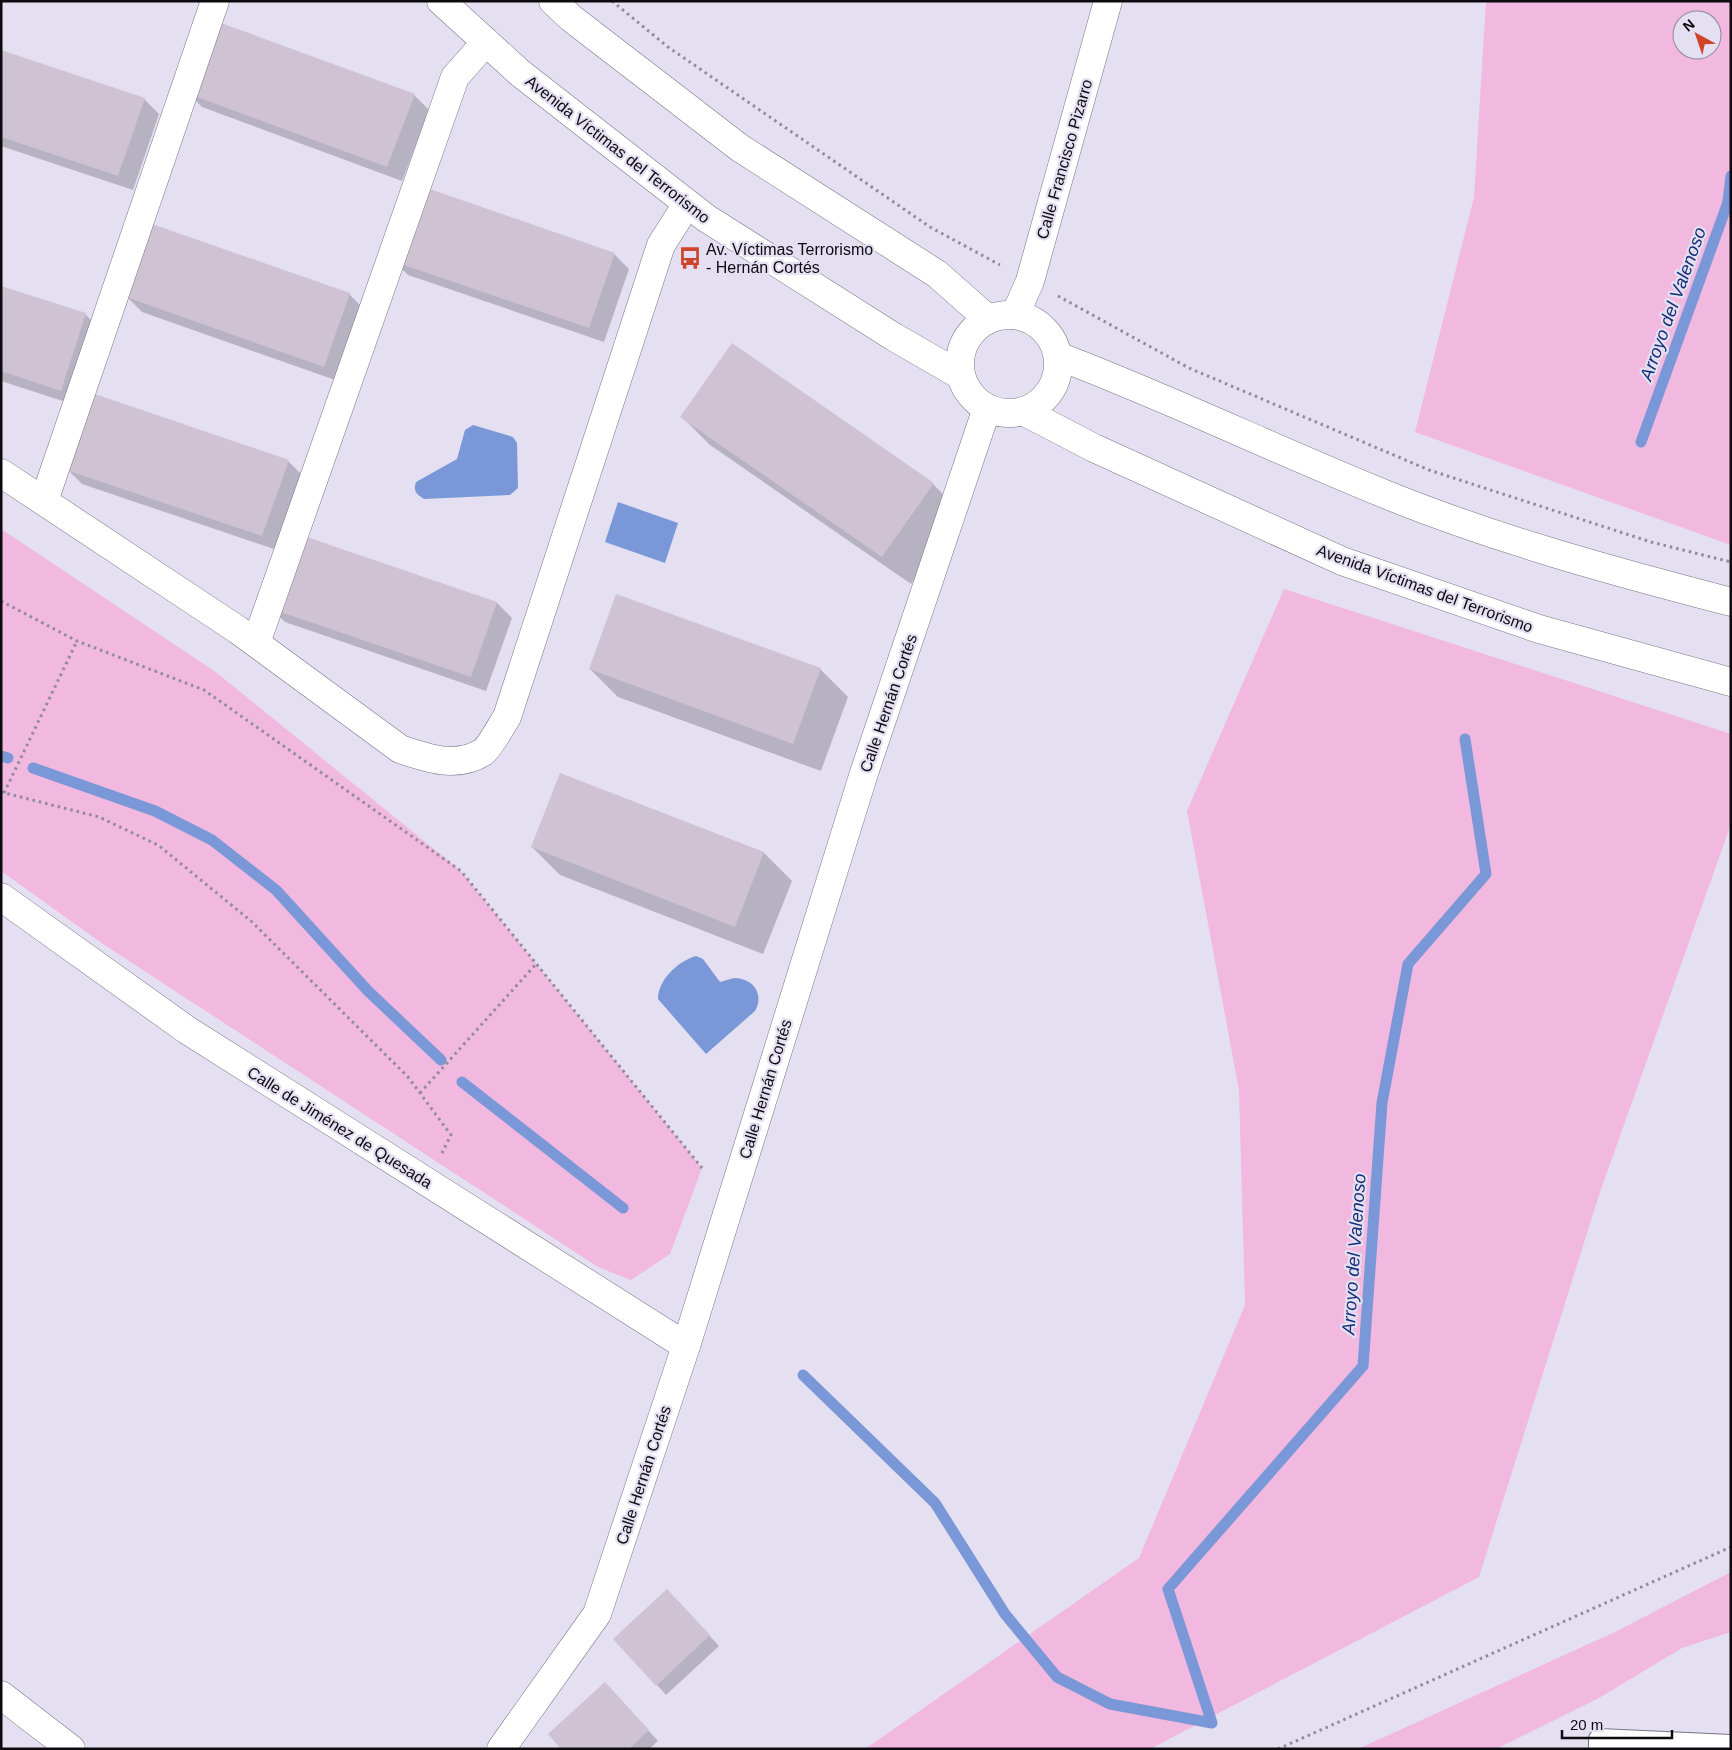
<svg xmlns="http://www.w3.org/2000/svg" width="1732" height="1750" font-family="Helvetica,sans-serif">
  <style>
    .green { fill: #f1b8e0; fill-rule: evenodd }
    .water { fill: #7a98d7 }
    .shadow { fill: #0003 }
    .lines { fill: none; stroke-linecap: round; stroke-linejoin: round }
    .stream { stroke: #7a98d7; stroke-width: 11 }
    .building { fill: #cfc2d2 }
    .service-casing { stroke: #7a7485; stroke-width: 22 }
    .minor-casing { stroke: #7a7485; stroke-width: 29 }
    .path { stroke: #8f8b98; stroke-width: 3; stroke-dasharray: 2.5 4; stroke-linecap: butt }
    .service { stroke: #fff; stroke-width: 20 }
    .minor { stroke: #fff; stroke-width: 28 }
    .labels { text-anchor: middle; stroke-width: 4.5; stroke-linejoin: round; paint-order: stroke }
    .street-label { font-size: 16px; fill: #0d0a10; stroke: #e5dff2 }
    .poi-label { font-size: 16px; fill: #0d0a10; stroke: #e5dff2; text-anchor: start }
    .water-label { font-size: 18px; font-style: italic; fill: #122d76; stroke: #e5dff2 }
  </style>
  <rect width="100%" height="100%" fill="#e5dff2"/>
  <g class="green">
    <path d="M1486,1H1731V545L1415,432L1474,197ZM1682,20H1712V50H1682Z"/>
    <path d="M1,529L217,673L461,871L702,1168L670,1254L631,1280L598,1267L103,944L1,871Z"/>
    <path d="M1284,589L1731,734V824L1599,1195L1479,1577L1150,1749H865L1139,1558L1245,1305L1239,1090L1187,811Z"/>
    <path d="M1731,1572V1632L1682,1648L1599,1698L1496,1749H1358L1615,1632Z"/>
  </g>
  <g class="water">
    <path d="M473,425L513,437L517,443L518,488L510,495L424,499C416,494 413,491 416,482L457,459L465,430Z"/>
    <path d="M618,502L678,523L665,563L605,542Z"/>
    <path d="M696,956L703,959L720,982C725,981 731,978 736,978C755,980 764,995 755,1011L706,1054L658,999C658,980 678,961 696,956Z"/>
  </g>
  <g class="shadow">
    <path d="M1,51L144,99L159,114L133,190L1,146Z"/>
    <path d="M187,92L414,95L429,110L402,181L202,107Z"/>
    <path d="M614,254L629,269L604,342L408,275L393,260Z"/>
    <path d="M1,287L85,314L100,329L75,405L1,381Z"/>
    <path d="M349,294L364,309L338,381L142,312L127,297Z"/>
    <path d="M682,417L933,484L961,512L911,584L710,445Z"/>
    <path d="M288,461L303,476L277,550L82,484L67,469Z"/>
    <path d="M296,534L497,603L512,618L486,691L285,622L271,608Z"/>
    <path d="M590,669H820L848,697L821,771L618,697Z"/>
    <path d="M561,774L764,853L792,881L763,954L560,875L532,847Z"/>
    <path d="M677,1600L719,1646L666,1695L657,1685Z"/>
    <path d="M614,1693L658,1741L649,1749H563Z"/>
  </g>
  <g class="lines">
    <g class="stream">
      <path d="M1641,442L1728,202L1731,176"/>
      <path d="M1,756L8,758"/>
      <path d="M33,768L155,811L212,840L276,890L368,991L441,1060"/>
      <path d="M462,1082L623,1208"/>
      <path d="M803,1375L935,1503L1005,1614L1057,1677L1110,1704L1212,1723L1168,1589L1363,1366L1382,1103L1408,964L1486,874L1465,739"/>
    </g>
  </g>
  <g class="building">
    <path d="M213,20L415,94L387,167L186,93Z"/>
    <path d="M1,50L145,98L118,176L1,137Z"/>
    <path d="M418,185L615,253L589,328L392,261Z"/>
    <path d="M152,224L350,293L324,367L126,297Z"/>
    <path d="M1,286L86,313L61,391L1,371Z"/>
    <path d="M732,343L934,483L882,557L680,417Z"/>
    <path d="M92,393L289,460L262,536L66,470Z"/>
    <path d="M295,533L497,602L471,677L269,608Z"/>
    <path d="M616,594L821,668L793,744L589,669Z"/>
    <path d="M560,773L764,852L735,927L531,847Z"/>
    <path d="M667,1589L710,1635L656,1686L613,1639Z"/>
    <path d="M605,1682L649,1730L629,1749H561L548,1734Z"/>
  </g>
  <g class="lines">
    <defs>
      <path id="service" d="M1599,1749V1739L1731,1745"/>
      <g id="minor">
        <path d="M441,1L520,73L706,218L894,337L960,375"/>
        <path d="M553,1L571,18L740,148L937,274L988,319"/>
        <path d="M1015,315L1030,281L1108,1"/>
        <circle cx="1009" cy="364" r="49"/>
        <path d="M1058,356C1171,399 1280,452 1392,497C1502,541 1616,572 1731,602"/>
        <path d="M1023,411L1094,448L1342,561L1539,629L1731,682"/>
        <path d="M1,473L238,630L400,749C426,758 457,769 483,752C490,747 501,726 507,717L661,245L687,204"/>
        <path d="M44,501L215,1"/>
        <path d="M256,643L455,77L486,42"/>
        <path d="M1,897L187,1030L686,1346"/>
        <path d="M1,1695L71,1749"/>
        <path d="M501,1749L597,1614L686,1346L864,773L987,408"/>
      </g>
    </defs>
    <use href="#service" class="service-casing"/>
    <use href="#minor" class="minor-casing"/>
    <g class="path">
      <path d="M612,1L668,47L930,227L1000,265"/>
      <path d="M1058,296L1189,368L1429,470L1651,542L1731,562"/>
      <path d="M1,601L77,641L204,690L461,871L702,1168"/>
      <path d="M1,792L99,817L158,845L251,921L408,1077L451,1135L442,1153"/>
      <path d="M4,793L77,641"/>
      <path d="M420,1093L536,964"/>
      <path d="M1278,1749L1731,1547"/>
    </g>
    <use href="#service" class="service"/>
    <use href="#minor" class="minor"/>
  </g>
  <defs>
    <symbol id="bus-bare" viewBox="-9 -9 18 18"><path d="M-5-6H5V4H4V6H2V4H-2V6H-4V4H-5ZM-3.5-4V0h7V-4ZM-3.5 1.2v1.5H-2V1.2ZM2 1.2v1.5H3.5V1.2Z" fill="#ce4329" stroke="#e5dff2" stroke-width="2.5" paint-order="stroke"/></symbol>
  </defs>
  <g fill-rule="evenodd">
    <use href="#bus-bare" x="674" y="242" width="32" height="32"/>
  </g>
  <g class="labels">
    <g class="street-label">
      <text transform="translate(618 149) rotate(38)" y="6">Avenida Víctimas del Terrorismo</text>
      <text transform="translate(1064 159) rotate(-74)" y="6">Calle Francisco Pizarro</text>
      <text transform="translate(1425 588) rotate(20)" y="6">Avenida Víctimas del Terrorismo</text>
      <text transform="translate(888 703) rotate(-71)" y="6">Calle Hernán Cortés</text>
      <text transform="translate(765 1089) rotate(-73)" y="6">Calle Hernán Cortés</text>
      <text transform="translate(340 1127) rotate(32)" y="6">Calle de Jiménez de Quesada</text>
      <text transform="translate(643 1475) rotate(-72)" y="6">Calle Hernán Cortés</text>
    </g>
    <g class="poi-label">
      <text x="706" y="255">Av. Víctimas Terrorismo<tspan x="706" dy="18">- Hernán Cortés</tspan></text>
    </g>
    <g class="water-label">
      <text transform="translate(1673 304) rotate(-70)" y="6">Arroyo del Valenoso</text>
      <text transform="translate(1354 1254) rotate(-86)" y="6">Arroyo del Valenoso</text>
    </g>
  </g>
  <rect width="1732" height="1750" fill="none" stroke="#0d0a10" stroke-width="5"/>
  <g transform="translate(1697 35) rotate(320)"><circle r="24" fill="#e5dff2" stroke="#8f8a98"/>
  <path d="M0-4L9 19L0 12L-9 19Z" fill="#ce4329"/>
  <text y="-8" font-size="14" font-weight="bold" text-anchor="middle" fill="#0d0a10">N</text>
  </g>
  <path d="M1562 1730v8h110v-8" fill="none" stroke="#0d0a10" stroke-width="2.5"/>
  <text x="1570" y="1730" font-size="15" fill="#0d0a10" stroke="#e5dff2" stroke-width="4" paint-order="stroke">20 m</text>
</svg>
